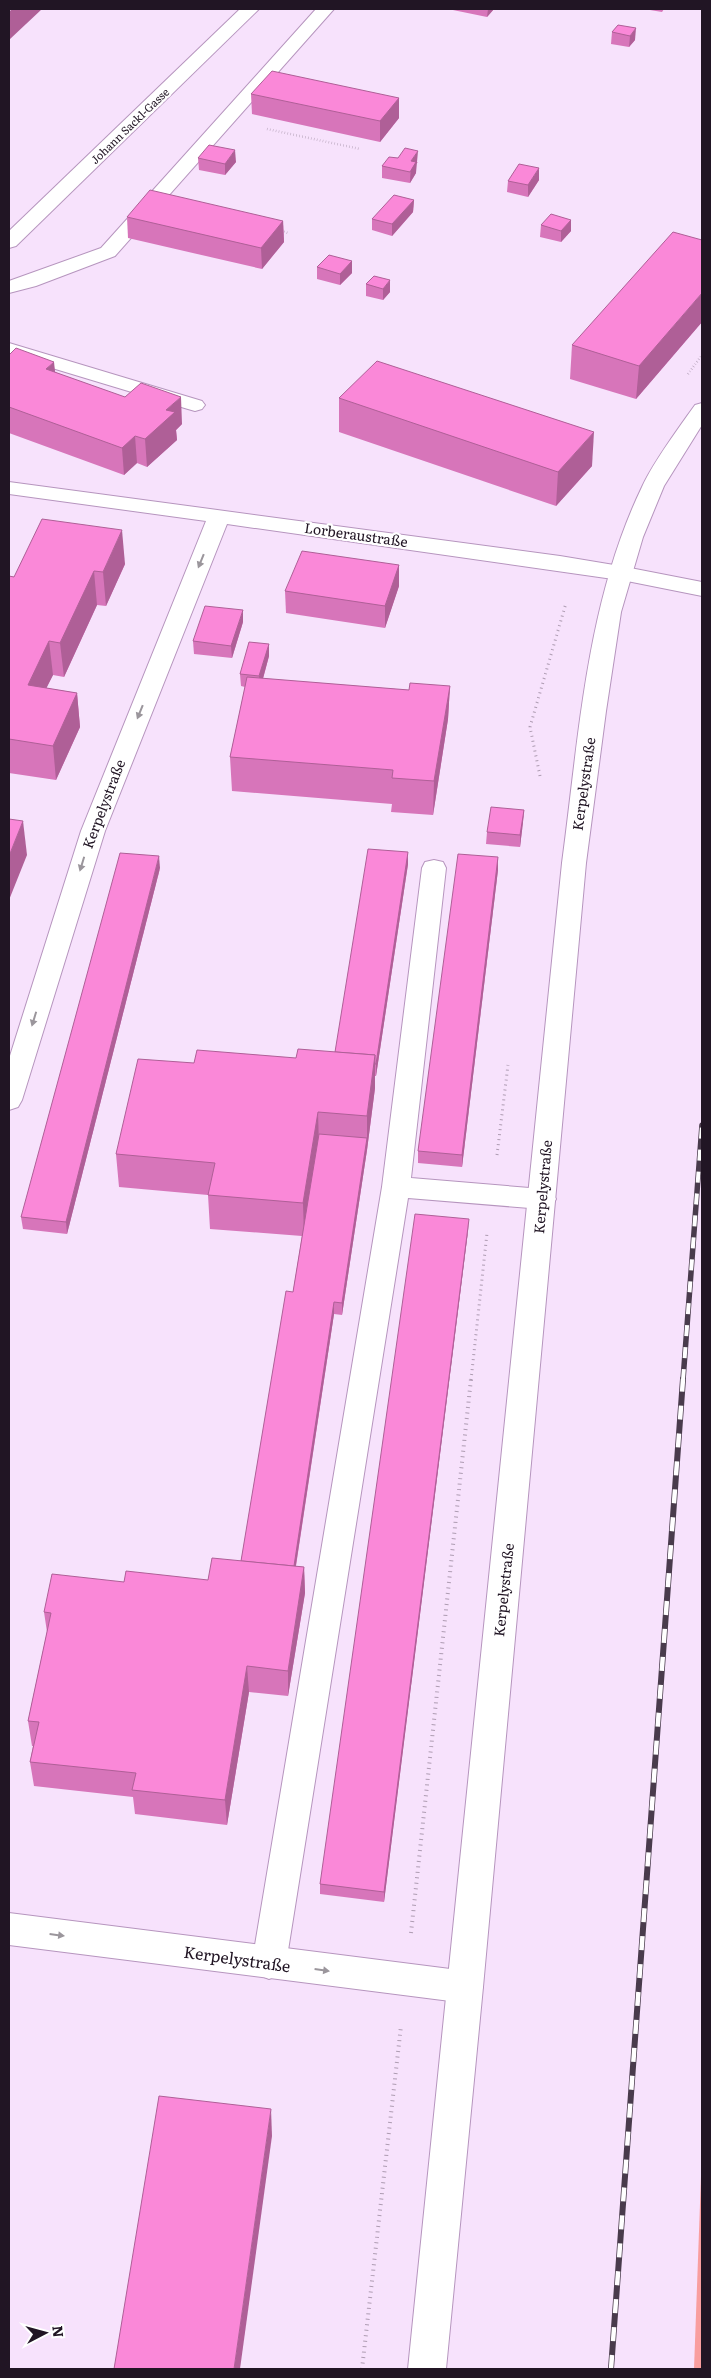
<svg xmlns="http://www.w3.org/2000/svg" width="711" height="2378" font-family="Literata,serif">
  <style>
    .green { fill: #f99e9f }
    .lines { fill: none; stroke-linecap: round; stroke-linejoin: round }
    .service-casing { stroke: #b695be; stroke-width: 2 }
    .minor-casing { stroke: #b695be; stroke-width: 2 }
    .tertiary-casing { stroke: #b695be; stroke-width: 2 }
    .secondary-casing { stroke: #b695be; stroke-width: 2 }
    .path-far2 { stroke: #ae9cb2; stroke-width: 2.5; stroke-dasharray: 0.5 2.5; stroke-linecap: butt }
    .path-far1 { stroke: #ae9cb2; stroke-width: 3; stroke-dasharray: 1 4; stroke-linecap: butt }
    .path { stroke: #ae9cb2; stroke-width: 4; stroke-dasharray: 1 4.5; stroke-linecap: butt }
    .service { fill: #fff; fill-rule: evenodd }
    .minor { fill: #fff; fill-rule: evenodd }
    .tertiary { fill: #fff; fill-rule: evenodd }
    .secondary { fill: #fff; fill-rule: evenodd }
    .rail-far1-casing { stroke: #493b4c; stroke-width: 5.5 }
    .rail-casing { stroke: #493b4c; stroke-width: 6 }
    .rail-far1 { stroke: #fff; stroke-width: 4; stroke-dasharray: 11; stroke-linecap: butt }
    .rail { stroke: #fff; stroke-width: 4.5; stroke-dasharray: 14; stroke-linecap: butt }
    .wall { fill: #d775ba }
    .shaded-wall { fill: #af5f97 }
    .building { fill: #fa88d8; stroke: #af5f97 }
    .oneway { fill: #9b969c }
    .labels { text-anchor: middle; stroke-width: 4.5; stroke-linejoin: round; paint-order: stroke }
    .far-street-label { font-size: 11px; fill: #211524; stroke: #fff }
    .street-label { font-size: 14px; fill: #211524; stroke: #fff }
    .near-street-label { font-size: 16px; fill: #211524; stroke: #fff }
  </style>
  <rect width="100%" height="100%" fill="#f7e2fc"/>
  <path class="green" d="M702,2149V2369H694Z"/>
  <g class="lines">
    <defs>
      <g id="service">
        <path d="M316,9H334L115,256L36,286L9,293V281L101,248Z"/>
        <path d="M9,343L202,401L205,405L202,409L195,411L188,409L9,355Z"/>
        <path d="M434,860L443,862L446,868L411,1178L542,1189L552,1192L556,1199L552,1206L542,1209L408,1198L286,1963L281,1974L269,1979L257,1974L252,1963L382,1187L422,868L425,862Z"/>
      </g>
      <g id="minor">
        <path d="M240,9H259L16,246L9,248V231Z"/>
        <path d="M9,482L560,556L620,566L628,568L631,573L628,578L620,580L227,524L105,831L22,1100L18,1107L9,1110V1059L81,831L206,521L9,494Z"/>
        <path d="M9,1913L466,1971L478,1976L483,1987L478,1998L466,2003L9,1945Z"/>
      </g>
      <path id="tertiary" d="M620,566L702,582V596L612,578L609,573L612,568Z"/>
      <path id="secondary" d="M702,403V425L664,486L643,537L621,612L606,711L586,863L483,1987L446,2369H408L562,863C579,737 586,603 642,487C654,461 678,429 695,405Z"/>
    </defs>
    <use href="#service" class="service-casing"/>
    <use href="#minor" class="minor-casing"/>
    <use href="#tertiary" class="tertiary-casing"/>
    <use href="#secondary" class="secondary-casing"/>
    <g class="path-far2">
      <path d="M267,129L360,149"/>
      <path d="M281,231L288,233"/>
      <path d="M688,374L702,355"/>
    </g>
    <g class="path-far1">
      <path d="M540,776L530,727L566,603"/>
      <path d="M497,1155L508,1065"/>
      <path d="M471,1380L487,1233"/>
    </g>
    <g class="path">
      <path d="M411,1933L471,1379"/>
      <path d="M362,2369L401,2026"/>
    </g>
    <use href="#service" class="service"/>
    <use href="#minor" class="minor"/>
    <use href="#tertiary" class="tertiary"/>
    <use href="#secondary" class="secondary"/>
    <defs>
      <path id="rail-far1" d="M683,1380L702,1125"/>
      <path id="rail" d="M611,2369L683,1379"/>
    </defs>
    <use href="#rail-far1" class="rail-far1-casing"/>
    <use href="#rail" class="rail-casing"/>
    <use href="#rail-far1" class="rail-far1"/>
    <use href="#rail" class="rail"/>
  </g>
  <g class="wall">
    <path d="M448,9H494L487,17Z"/>
    <path d="M644,9H664L662,12Z"/>
    <path d="M618,25L635,40L629,47L611,44L612,32Z"/>
    <path d="M251,94L399,98V118L380,142L252,114Z"/>
    <path d="M198,158L236,162L225,175L199,170Z"/>
    <path d="M418,162L416,164V173L410,183L382,178V166Z"/>
    <path d="M539,180L528,197L507,192L508,181Z"/>
    <path d="M414,200L413,212L392,236L372,230V219Z"/>
    <path d="M127,217L283,221L284,242L262,269L128,238Z"/>
    <path d="M571,220V231L561,242L540,237L541,225Z"/>
    <path d="M352,261V273L340,285L317,279V267Z"/>
    <path d="M374,276L390,292L383,300L366,296V284Z"/>
    <path d="M702,322L636,399L570,379L572,345Z"/>
    <path d="M9,355L55,372L182,424L176,430L177,440L147,467L137,463L124,475L9,433Z"/>
    <path d="M339,398L592,466L556,506L339,432Z"/>
    <path d="M125,564L106,606L97,605L64,677L53,675L46,688L77,693L80,727L56,780L9,773V576L14,577Z"/>
    <path d="M399,565V586L385,628L286,613L285,591Z"/>
    <path d="M243,622L232,658L194,654L193,641Z"/>
    <path d="M269,644V656L263,679L409,690L450,686L448,719L433,815L391,812L392,804L232,791L230,757L245,687L241,686L240,674Z"/>
    <path d="M524,810L523,822L520,847L486,844L487,832Z"/>
    <path d="M408,852V864L376,1076H375V1088L367,1150L342,1315L334,1314L296,1566L304,1567L305,1593L288,1696L249,1692L227,1825L135,1814L133,1797L34,1786L30,1762L33,1746H32L28,1721L47,1632L44,1612L124,1582L208,1580L241,1561L293,1292L302,1236L210,1229L208,1195L119,1187L116,1154L194,1063L296,1058L335,1052Z"/>
    <path d="M498,857V870L462,1167L418,1163V1151Z"/>
    <path d="M160,868L67,1234L23,1229L21,1217Z"/>
    <path d="M468,1231L384,1902L320,1894V1884Z"/>
  </g>
  <g class="shaded-wall">
    <path d="M12,9H42L9,40V12Z"/>
    <path d="M488,9H494L487,17Z"/>
    <path d="M636,28L635,40L629,47L630,36Z"/>
    <path d="M399,98V118L380,142V121Z"/>
    <path d="M235,150L236,162L225,175V164Z"/>
    <path d="M418,151L416,173L410,183L411,161Z"/>
    <path d="M539,168V180L528,197V185Z"/>
    <path d="M414,200L413,212L392,236V224Z"/>
    <path d="M571,220V231L561,242V231Z"/>
    <path d="M283,221L284,242L262,269L261,248Z"/>
    <path d="M352,261V273L340,285V274Z"/>
    <path d="M390,280V292L383,300V289Z"/>
    <path d="M702,293V322L636,399L639,366Z"/>
    <path d="M54,362L57,389L46,369Z"/>
    <path d="M181,397L182,424L176,430L177,440L147,467L145,439L166,410Z"/>
    <path d="M594,432L592,466L556,506L558,472Z"/>
    <path d="M135,436L137,463L124,475L122,448Z"/>
    <path d="M122,530L125,564L106,606L103,572Z"/>
    <path d="M399,565V586L385,628V606Z"/>
    <path d="M94,571L97,605L64,677L60,643Z"/>
    <path d="M243,610V622L232,658L231,646Z"/>
    <path d="M49,641L53,675L31,719L28,685Z"/>
    <path d="M269,644V656L260,689L259,676Z"/>
    <path d="M450,686L448,719L433,815L434,781Z"/>
    <path d="M77,693L80,727L56,780L53,746Z"/>
    <path d="M524,810L523,822L520,847V835Z"/>
    <path d="M23,821L27,855L9,900V856Z"/>
    <path d="M408,852V864L376,1076V1064Z"/>
    <path d="M159,856L160,868L67,1234L66,1222Z"/>
    <path d="M498,857V870L462,1167V1155Z"/>
    <path d="M375,1055V1088L367,1150L342,1315V1303L367,1138V1116Z"/>
    <path d="M318,1112L319,1146L304,1237L303,1203Z"/>
    <path d="M469,1219L468,1231L384,1902V1892Z"/>
    <path d="M334,1302V1314L293,1584V1572Z"/>
    <path d="M304,1567L305,1593L288,1696V1671Z"/>
    <path d="M247,1666L249,1692L227,1825L225,1800Z"/>
    <path d="M271,2109L272,2136L240,2369H234Z"/>
  </g>
  <g class="building">
    <path d="M618,25L636,28L630,36L612,32Z"/>
    <path d="M272,71L399,98L380,121L251,94Z"/>
    <path d="M209,145L235,150L225,164L198,158Z"/>
    <path d="M405,148L418,151L411,161L416,162L410,172L382,166L389,157L398,158Z"/>
    <path d="M519,164L539,168L528,185L508,181Z"/>
    <path d="M150,190L283,221L261,248L127,217Z"/>
    <path d="M394,195L414,200L392,224L372,219Z"/>
    <path d="M551,214L571,220L561,231L541,225Z"/>
    <path d="M673,232L702,240V293L639,366L572,345Z"/>
    <path d="M329,255L352,261L340,274L317,267Z"/>
    <path d="M374,276L390,280L383,289L366,284Z"/>
    <path d="M16,348L54,362L46,369L125,397L141,383L181,397L166,410L175,412L145,439L135,436L122,448L9,407V355Z"/>
    <path d="M377,361L594,432L558,472L339,398Z"/>
    <path d="M42,519L122,530L103,572L94,571L60,643L49,641L28,685L77,693L53,746L9,739V576L14,577Z"/>
    <path d="M302,551L399,565L385,606L285,591Z"/>
    <path d="M205,606L243,610L231,646L193,641Z"/>
    <path d="M249,642L269,644L259,676L240,674Z"/>
    <path d="M247,677L409,690L410,683L450,686L434,781L392,778L393,770L230,757Z"/>
    <path d="M491,807L524,810L520,835L487,832Z"/>
    <path d="M9,819L23,821L9,856Z"/>
    <path d="M368,849L408,852L376,1064H375V1055L335,1052Z"/>
    <path d="M120,853L159,856L66,1222L21,1217Z"/>
    <path d="M458,854L498,857L462,1155L418,1151Z"/>
    <path d="M298,1049L375,1055L367,1116L318,1112L303,1203L208,1195L215,1163L116,1154L138,1059L194,1063L197,1050L296,1058Z"/>
    <path d="M319,1134L367,1138L342,1303L334,1302L294,1566L241,1561L286,1291L293,1292Z"/>
    <path d="M415,1214L469,1219L384,1892L320,1884Z"/>
    <path d="M212,1558L304,1567L288,1671L247,1666L225,1800L132,1790L136,1773L30,1762L39,1722L28,1721L51,1613L44,1612L52,1574L124,1582L126,1571L208,1580Z"/>
    <path d="M159,2096L271,2109L234,2369H114Z"/>
  </g>
  <defs><path id="oneway-solid" d="M-6-.8H1V-3.2L6.5 0L1 3.2V.8H-6Z" transform="scale(1.25)"/></defs>
  <g class="oneway">
    <use href="#oneway-solid" transform="translate(201 561) rotate(112)"/>
    <use href="#oneway-solid" transform="translate(140 712) rotate(112)"/>
    <use href="#oneway-solid" transform="translate(82 864) rotate(107)"/>
    <use href="#oneway-solid" transform="translate(34 1019) rotate(107)"/>
    <use href="#oneway-solid" transform="translate(57 1935) rotate(7)"/>
    <use href="#oneway-solid" transform="translate(322 1970) rotate(8)"/>
  </g>
  <g class="labels">
    <g class="far-street-label">
      <text transform="translate(130 126) rotate(-44)" y="4">Johann Sackl-Gasse</text>
    </g>
    <g class="street-label">
      <text transform="translate(356 535) rotate(8)" y="5">Lorberaustraße</text>
      <text transform="translate(584 784) rotate(-82)" y="5">Kerpelystraße</text>
      <text transform="translate(104 804) rotate(-69)" y="5">Kerpelystraße</text>
      <text transform="translate(543 1187) rotate(-85)" y="5">Kerpelystraße</text>
      <text transform="translate(504 1590) rotate(-84)" y="5">Kerpelystraße</text>
    </g>
    <g class="near-street-label">
      <text transform="translate(237 1959) rotate(8)" y="6">Kerpelystraße</text>
    </g>
  </g>
  <rect width="711" height="2378" fill="none" stroke="#211524" stroke-width="20"/>
  <g transform="translate(45 2333) rotate(84)" stroke="#ffffff" stroke-width="4" paint-order="stroke">
  <path d="M0-4L9 19L0 12L-9 19Z" fill="#211524"/>
  <text y="-8" font-size="14" font-weight="bold" text-anchor="middle" fill="#211524">N</text>
  </g>
</svg>
